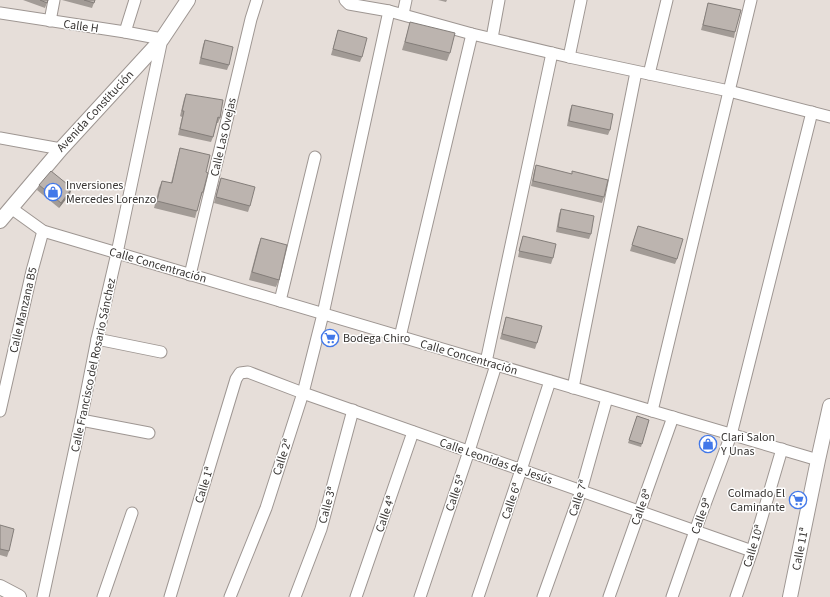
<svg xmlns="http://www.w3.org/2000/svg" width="830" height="597" font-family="'Source Sans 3',sans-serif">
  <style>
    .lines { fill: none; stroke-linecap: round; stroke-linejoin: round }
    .minor-casing { stroke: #9e9692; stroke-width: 13 }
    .tertiary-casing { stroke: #9e9692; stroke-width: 16 }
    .minor { stroke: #fff; stroke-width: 11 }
    .tertiary { stroke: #fff; stroke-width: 14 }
    .wall { fill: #a29b96 }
    .shaded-wall { fill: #847e7a }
    .building { fill: #bcb4af; stroke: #847e7a }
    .labels { text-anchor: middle; stroke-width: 3; stroke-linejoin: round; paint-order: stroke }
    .street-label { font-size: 12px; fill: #373432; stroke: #fff }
    .poi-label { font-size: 12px; fill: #373432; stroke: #fff; text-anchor: start }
  </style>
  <rect width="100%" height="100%" fill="#e6ded9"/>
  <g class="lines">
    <defs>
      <g id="minor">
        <path d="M345,0L349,4L389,11L472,34L569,57L729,91L830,117"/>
        <path d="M0,13L125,32L162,39L117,253L97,339L81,420L43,597"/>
        <path d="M403,14L406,0"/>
        <path d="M50,21L54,0"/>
        <path d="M125,32L135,0"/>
        <path d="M492,38L499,0"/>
        <path d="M569,57L581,0"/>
        <path d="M649,74L667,0"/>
        <path d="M0,138L61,149"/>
        <path d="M11,208L43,231L818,460"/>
        <path d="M190,275L251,19L257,0"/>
        <path d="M280,301L315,157"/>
        <path d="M400,337L472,34"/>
        <path d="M97,339L161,352"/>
        <path d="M486,362L552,53"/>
        <path d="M573,388L636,72"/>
        <path d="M0,411L32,271L43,231"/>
        <path d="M652,411L751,0"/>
        <path d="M81,420L149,433"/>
        <path d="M103,597L132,513"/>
        <path d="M170,597L236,379L240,373L248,372L303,393L752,551"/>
        <path d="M230,597L266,508L303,393L323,314L389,11"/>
        <path d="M295,597L321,529L353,410"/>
        <path d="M356,597L413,432"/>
        <path d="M420,597L469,451L496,365"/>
        <path d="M478,597L521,470L550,381"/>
        <path d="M543,597L581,491L607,398"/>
        <path d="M609,597L673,417"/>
        <path d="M672,597L695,531L731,435L812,112"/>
        <path d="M736,597L752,551L782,449"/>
      </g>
      <g id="tertiary">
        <path d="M0,221L61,149L162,39L188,0"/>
        <path d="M0,587L19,597"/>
        <path d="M790,597L818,460L830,406"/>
      </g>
    </defs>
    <use href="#minor" class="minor-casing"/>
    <use href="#tertiary" class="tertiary-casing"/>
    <use href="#minor" class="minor"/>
    <use href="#tertiary" class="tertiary"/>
  </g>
  <g class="wall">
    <path d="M23,0H48L45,8Z"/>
    <path d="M62,0H95L92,8Z"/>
    <path d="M438,0H447L446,2Z"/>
    <path d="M708,3L735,32L734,38L701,30L707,8Z"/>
    <path d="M410,22L450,53L447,61L402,50L408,30Z"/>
    <path d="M338,30L362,57L360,62L331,55Z"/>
    <path d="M205,40L229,65L227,70L199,64L203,45Z"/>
    <path d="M186,94L220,118L218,123H217L213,137L211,142L178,135L182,117L180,116L184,99Z"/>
    <path d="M572,105L610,130L608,135L567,126L570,110Z"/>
    <path d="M180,148L206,172L203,192L200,199L195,218L154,208L159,188L162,181L171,183L178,155Z"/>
    <path d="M536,165L604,197L602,203L531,186L534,171Z"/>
    <path d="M221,178L250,206L248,212L214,203L219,183Z"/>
    <path d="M39,185L70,194L59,208L37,190Z"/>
    <path d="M561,209L591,234L589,239L556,232L559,214Z"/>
    <path d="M638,226L677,259L675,264L630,251Z"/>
    <path d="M523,236L553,258L551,264L518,257L521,242Z"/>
    <path d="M261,238L279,280L276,287L249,280L258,246Z"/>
    <path d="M506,317L537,343L535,349L500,339Z"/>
    <path d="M637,416L649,420L641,447L628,443Z"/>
    <path d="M0,525L9,551L7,557L0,555Z"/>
  </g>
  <path class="shaded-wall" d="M72,188L70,194L59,208L61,203Z"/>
  <g class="building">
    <path d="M40,0H48L47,3Z"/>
    <path d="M84,0H95L94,3Z"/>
    <path d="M708,3L741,10L735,32L703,25Z"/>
    <path d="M410,22L455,33L450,53L405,42Z"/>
    <path d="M338,30L367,38L362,57L333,49Z"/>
    <path d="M205,40L233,47L229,65L201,58Z"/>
    <path d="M186,94L223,100L220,118L218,117L213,137L180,129L184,111H182Z"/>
    <path d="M572,105L613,114L610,130L569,121Z"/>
    <path d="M180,148L210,155L206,172L208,173L203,192H202L197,211L157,201L162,181L172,183Z"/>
    <path d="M536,165L572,174V171L608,180L604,197L533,181Z"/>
    <path d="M51,171L72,188L61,203L39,185Z"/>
    <path d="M221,178L255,187L250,206L216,197Z"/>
    <path d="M561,209L594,216L591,234L558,227Z"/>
    <path d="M638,226L683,239L677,259L632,245Z"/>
    <path d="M523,236L556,244L553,258L519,251Z"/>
    <path d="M261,238L287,245L279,280L252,272Z"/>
    <path d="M506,317L542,326L537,343L502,334Z"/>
    <path d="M637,416L649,420L642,444L629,440Z"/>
    <path d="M0,525L14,529L9,551L0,549Z"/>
  </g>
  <defs>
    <symbol id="shop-ring" viewBox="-11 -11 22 22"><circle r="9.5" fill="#fff" stroke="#4278e9" stroke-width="1.5"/><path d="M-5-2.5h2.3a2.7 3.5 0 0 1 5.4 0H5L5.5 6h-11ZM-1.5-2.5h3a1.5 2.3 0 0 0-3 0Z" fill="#4278e9"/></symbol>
    <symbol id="supermarket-ring" viewBox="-11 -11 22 22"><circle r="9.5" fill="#fff" stroke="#4278e9" stroke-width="1.5"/><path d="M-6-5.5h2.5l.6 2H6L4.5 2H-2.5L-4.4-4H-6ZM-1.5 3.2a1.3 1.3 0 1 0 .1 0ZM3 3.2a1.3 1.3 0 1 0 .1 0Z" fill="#4278e9"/></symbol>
  </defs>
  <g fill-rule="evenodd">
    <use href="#shop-ring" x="43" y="182" width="20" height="20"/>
    <use href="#supermarket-ring" x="320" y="328" width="20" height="20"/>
    <use href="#shop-ring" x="698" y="434" width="20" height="20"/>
    <use href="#supermarket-ring" x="788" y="490" width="20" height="20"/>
  </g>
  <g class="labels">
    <g class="street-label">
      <text transform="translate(81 26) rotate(8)" y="4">Calle H</text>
      <text transform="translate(95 111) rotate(-47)" y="4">Avenida Constitución</text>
      <text transform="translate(223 137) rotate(-77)" y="4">Calle Las Ovejas</text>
      <text transform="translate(158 265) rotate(16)" y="4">Calle Concentración</text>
      <text transform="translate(23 310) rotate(-77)" y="4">Calle Manzana B5</text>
      <text transform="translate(469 357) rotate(16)" y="4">Calle Concentración</text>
      <text transform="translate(93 365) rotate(-78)" y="4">Calle Francisco del Rosario Sánchez</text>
      <text transform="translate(282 457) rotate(-72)" y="4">Calle 2ª</text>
      <text transform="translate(496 461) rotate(19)" y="4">Calle Leonidas de Jesús</text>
      <text transform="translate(204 485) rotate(-73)" y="4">Calle 1ª</text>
      <text transform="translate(455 493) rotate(-71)" y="4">Calle 5ª</text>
      <text transform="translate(578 498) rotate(-72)" y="4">Calle 7ª</text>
      <text transform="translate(511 501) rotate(-71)" y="4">Calle 6ª</text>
      <text transform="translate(327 505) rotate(-75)" y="4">Calle 3ª</text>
      <text transform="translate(641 507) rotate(-70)" y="4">Calle 8ª</text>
      <text transform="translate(385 514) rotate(-71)" y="4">Calle 4ª</text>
      <text transform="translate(701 516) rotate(-70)" y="4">Calle 9ª</text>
      <text transform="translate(753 546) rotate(-73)" y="4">Calle 10ª</text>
      <text transform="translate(800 549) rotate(-79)" y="4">Calle 11ª</text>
    </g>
    <g class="poi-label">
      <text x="66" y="189">Inversiones<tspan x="66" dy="14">Mercedes Lorenzo</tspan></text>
      <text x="343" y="342">Bodega Chiro</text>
      <text x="721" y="441">Clari Salon<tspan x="721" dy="14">Y Unas</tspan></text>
      <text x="785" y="497" text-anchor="end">Colmado El<tspan x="785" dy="14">Caminante</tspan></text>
    </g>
  </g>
</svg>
